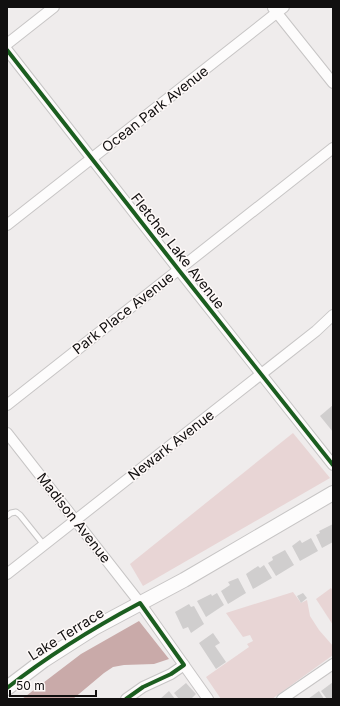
<svg xmlns="http://www.w3.org/2000/svg" width="340" height="706" font-family="Inter,sans-serif">
  <style>
    .green { fill: #e8d5d5 }
    .water { fill: #c9aaa9 }
    .building { fill: #d0cece }
    .lines { fill: none; stroke-linecap: round; stroke-linejoin: round }
    .lane-casing { stroke: #c7c5c5; stroke-width: 7 }
    .street-casing { stroke: #c7c5c5; stroke-width: 12 }
    .secondary-casing { stroke: #c7c5c5; stroke-width: 16 }
    .lane { stroke: #fdfcfc; stroke-width: 5 }
    .street { stroke: #fdfcfc; stroke-width: 10 }
    .secondary { stroke: #fdfcfc; stroke-width: 14 }
    .cycleway-casing { stroke: #fef9f8; stroke-width: 6 }
    .cycleway { stroke: #1b5e20; stroke-width: 4 }
    .labels { text-anchor: middle; stroke-width: 3; stroke-linejoin: round; paint-order: stroke }
    .street-label { font-size: 14px; fill: #110f0f; stroke: #fef9f8 }
  </style>
  <rect width="100%" height="100%" fill="#efecec"/>
  <g class="green">
    <path d="M293,433L330,478L143,586L130,564Z"/>
    <path d="M331,588L333,591V625L316,599Z"/>
    <path d="M293,592L301,603L307,600L310,616L319,630L333,646V655L272,699H221L206,677L249,647L247,644L253,641L250,635L243,637L226,613Z"/>
  </g>
  <path class="water" d="M139,621L169,659L154,664L124,665L113,667L104,673L73,699H22L81,654Z"/>
  <g class="building">
    <path d="M333,405V432L320,416Z"/>
    <path d="M333,524V542L322,548L316,535L320,533L319,531Z"/>
    <path d="M311,538L318,551L300,561L292,546L300,540L302,543Z"/>
    <path d="M285,550L294,565L276,576L268,563L273,560L272,557Z"/>
    <path d="M264,565L272,578L253,589L246,574L258,566L260,568Z"/>
    <path d="M238,578L246,593L228,604L221,591L230,585L228,582Z"/>
    <path d="M217,593L224,605L206,617L197,601L211,594L212,596Z"/>
    <path d="M303,593L307,598L301,603L297,596Z"/>
    <path d="M189,604L191,607L194,606L204,624L191,633L188,627L183,629L175,612Z"/>
    <path d="M213,633L220,643L215,646L226,662L216,669L199,643Z"/>
    <path d="M333,682V699H327L321,691Z"/>
    <path d="M186,683L196,694L191,699H179L174,693Z"/>
    <path d="M169,691L175,699H160Z"/>
    <path d="M319,691L324,699H308Z"/>
  </g>
  <g class="lines">
    <defs>
      <path id="lane" d="M7,516L11,513L16,512L20,515L44,545"/>
      <g id="street">
        <path d="M273,8L333,83"/>
        <path d="M7,44L54,7"/>
        <path d="M7,50L178,269L333,465"/>
        <path d="M7,225L284,7"/>
        <path d="M7,405L333,148"/>
        <path d="M7,433L140,603L208,699"/>
        <path d="M7,574L316,331L333,315"/>
        <path d="M126,699L143,687L171,674L184,665"/>
        <path d="M282,699L333,664"/>
      </g>
      <path id="secondary" d="M7,688L44,660L94,628L184,580L333,493"/>
    </defs>
    <use href="#lane" class="lane-casing"/>
    <use href="#street" class="street-casing"/>
    <use href="#secondary" class="secondary-casing"/>
    <use href="#lane" class="lane"/>
    <use href="#street" class="street"/>
    <use href="#secondary" class="secondary"/>
    <defs>
      <g id="cycleway">
        <path d="M7,50L178,269L333,465"/>
        <path d="M7,688C49,655 93,628 140,603L184,665L171,674L143,687L126,699"/>
      </g>
    </defs>
    <use href="#cycleway" class="cycleway-casing"/>
    <use href="#cycleway" class="cycleway"/>
  </g>
  <g class="labels">
    <g class="street-label">
      <text transform="translate(155 109) rotate(-38)" y="5">Ocean Park Avenue</text>
      <text transform="translate(178 251) rotate(52)" y="5">Fletcher Lake Avenue</text>
      <text transform="translate(123 313) rotate(-38)" y="5">Park Place Avenue</text>
      <text transform="translate(171 445) rotate(-38)" y="5">Newark Avenue</text>
      <text transform="translate(74 518) rotate(52)" y="5">Madison Avenue</text>
      <text transform="translate(66 634) rotate(-32)" y="5">Lake Terrace</text>
    </g>
  </g>
  <rect width="340" height="706" fill="none" stroke="#110f0f" stroke-width="16"/>
  <path d="M10 690v6h86v-6" fill="none" stroke="#110f0f" stroke-width="2"/>
  <text x="16" y="690" font-size="12" fill="#110f0f" stroke="#fef9f8" stroke-width="3" paint-order="stroke">50 m</text>
</svg>
